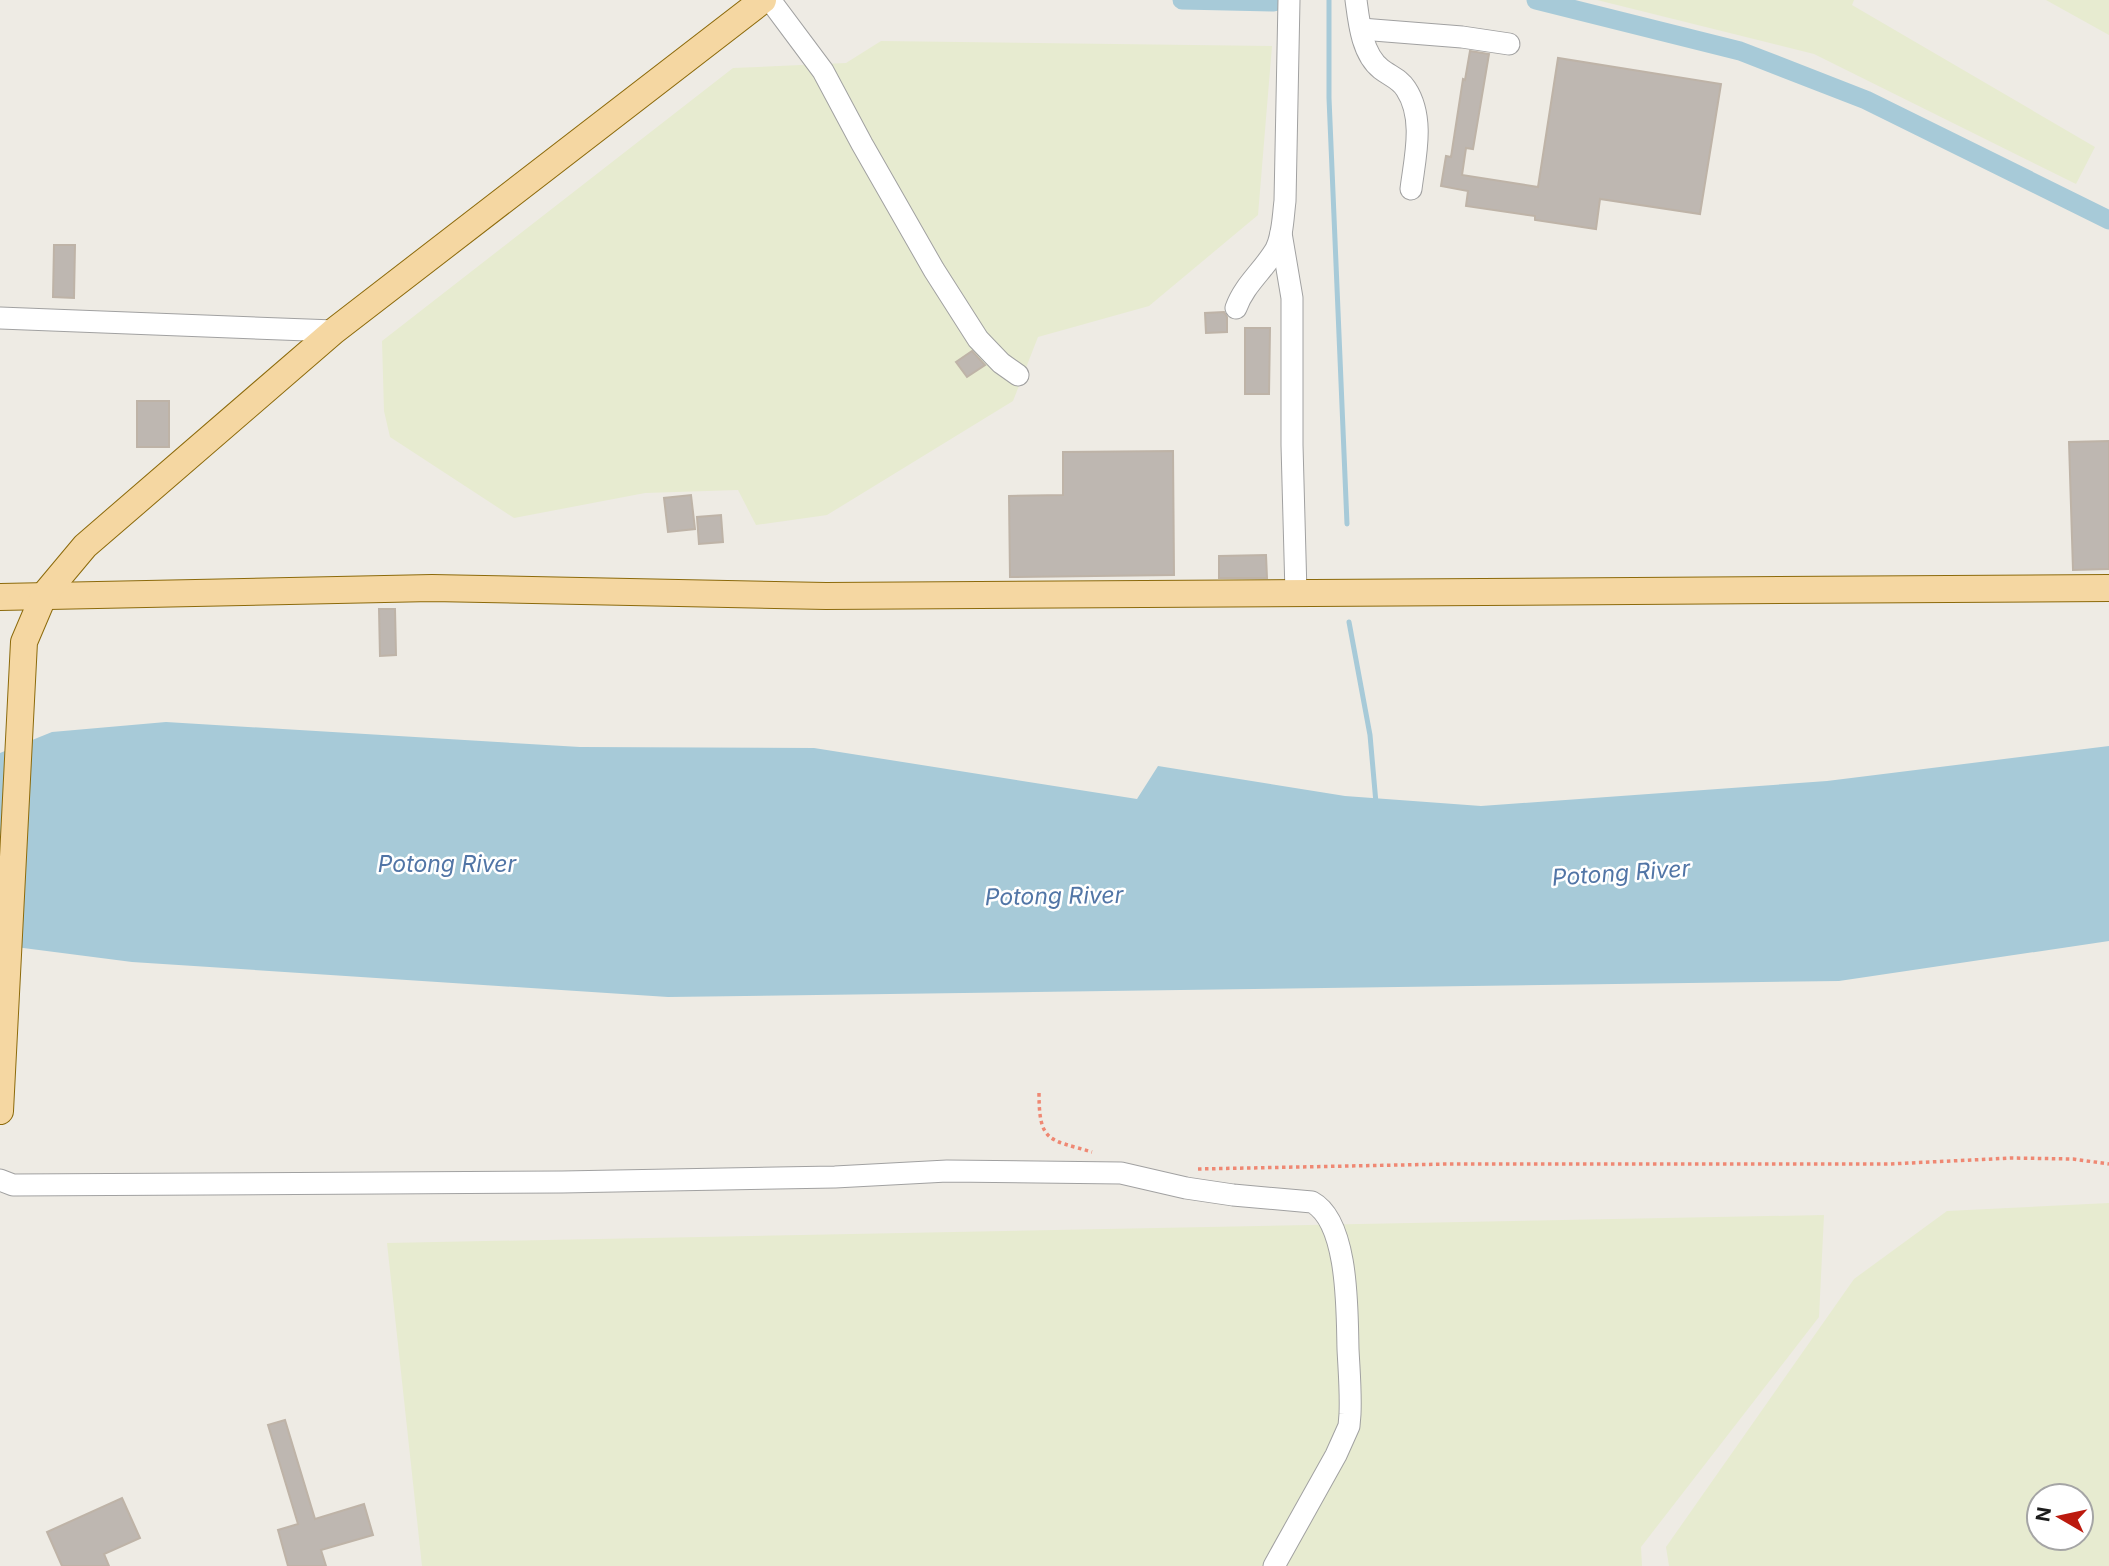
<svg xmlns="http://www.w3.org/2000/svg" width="2109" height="1566" font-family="Inter,sans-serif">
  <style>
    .farmland { fill: #e7ebd0; fill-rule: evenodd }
    .water { fill: #a7cad8 }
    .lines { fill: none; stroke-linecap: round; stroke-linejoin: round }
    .stream { stroke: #a7cad8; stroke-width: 5 }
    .canal { stroke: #a7cad8; stroke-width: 19 }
    .building { fill: #beb7b1; stroke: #beb3a7; stroke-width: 2 }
    .minor-casing { stroke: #a1a1a1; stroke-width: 23 }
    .major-casing { stroke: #8c6a0b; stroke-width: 28 }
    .path { stroke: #ef8873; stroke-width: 3.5; stroke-dasharray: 3.5 3.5; stroke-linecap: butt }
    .minor { stroke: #fff; stroke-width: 21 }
    .major { stroke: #f5d7a2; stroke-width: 26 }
    .labels { text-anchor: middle; stroke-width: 5; stroke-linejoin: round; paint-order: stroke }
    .water-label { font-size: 23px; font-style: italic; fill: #5175a6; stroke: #fff }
  </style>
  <rect width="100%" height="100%" fill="#eeebe4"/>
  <g class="farmland">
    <path d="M1597,0H1854L1852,5L2095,147L2076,184L1814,54Z"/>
    <path d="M2046,0H2109V35Z"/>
    <path d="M881,41L1272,46L1258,215L1149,306L1038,337L1013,401L827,515L756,525L738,490L645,493L514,518L390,437L384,411L382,341L733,68L846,63Z"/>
    <path d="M2109,1203V1566H1669L1666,1547L1854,1279L1947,1211ZM2039,1496H2081V1538H2039Z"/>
    <path d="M1824,1215L1819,1317L1641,1547L1642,1566H422L387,1243Z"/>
  </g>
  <path class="water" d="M166,722L580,747L814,748L1137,799L1158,766L1345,796L1481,806L1827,781L2109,746V941L1839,981L668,997L132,962L0,945V753L52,732Z"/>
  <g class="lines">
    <g class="stream">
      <path d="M1329,0V98L1347,524"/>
      <path d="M1349,622L1370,735L1376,803"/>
    </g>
    <g class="canal">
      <path d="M1182,0L1274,2"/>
      <path d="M1536,0L1740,51L1866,100L2109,220"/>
    </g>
  </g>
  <g class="building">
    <path d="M1470,51L1489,54L1473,149L1466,148L1462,175L1538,187L1558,58L1721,84L1700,214L1600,199L1596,229L1535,220V216L1466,206L1468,191L1441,186L1446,156L1451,157L1463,79L1465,80Z"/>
    <path d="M54,245H75L74,298L53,297Z"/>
    <path d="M1224,312L1227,317V332L1206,333L1205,313Z"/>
    <path d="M1245,328H1270L1269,394H1245Z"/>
    <path d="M972,351L985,365L967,377L956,362Z"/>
    <rect x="137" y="401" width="32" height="46"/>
    <path d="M2109,441V569L2073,570L2069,442Z"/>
    <path d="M1173,451L1174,575L1010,577L1009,496L1063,495V452Z"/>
    <path d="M691,495L695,529L668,532L664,498Z"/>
    <path d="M721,515L723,542L699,544L697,517Z"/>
    <path d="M1266,555L1267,578H1219V556Z"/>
    <path d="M379,609H395L396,655L380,656Z"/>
    <path d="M285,1420L315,1519L364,1504L373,1535L321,1550L326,1566H288L278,1530L298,1524L268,1425Z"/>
    <path d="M122,1498L140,1538L104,1554L109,1566H62L47,1532Z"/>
  </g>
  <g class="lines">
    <defs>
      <g id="minor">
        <path d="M770,0L823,71L862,144L934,270L978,339L1001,363L1018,375"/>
        <path d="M1356,0C1359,23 1362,54 1381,69C1390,76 1400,79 1406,89C1425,118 1415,157 1411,189"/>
        <path d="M1361,29L1462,37L1509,44"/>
        <path d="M1281,233L1292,298V445L1296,593"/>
        <path d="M1236,308C1244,285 1264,270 1276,249C1283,235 1283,216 1285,201L1289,0"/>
        <path d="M0,318L334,331"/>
        <path d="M0,1180L13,1185L562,1182L835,1177L947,1171L1121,1173L1186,1188L1233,1195L1312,1202C1349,1222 1347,1312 1348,1349C1349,1370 1351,1392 1350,1414L1349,1426L1336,1455L1274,1566"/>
      </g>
      <g id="major">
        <path d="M0,597L432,588L826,596L2109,588"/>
        <path d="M0,1111L24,642L44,595L85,546L334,331L763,0"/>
      </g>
    </defs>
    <use href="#minor" class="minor-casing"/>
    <use href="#major" class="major-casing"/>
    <g class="path">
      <path d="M1039,1093C1039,1143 1049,1139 1092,1152"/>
      <path d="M1198,1169L1449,1164H1889L2012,1158L2073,1159L2109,1164"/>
    </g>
    <use href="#minor" class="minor"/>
    <use href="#major" class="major"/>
  </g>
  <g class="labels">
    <g class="water-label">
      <text x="447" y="872">Potong River</text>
      <text transform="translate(1621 873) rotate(-4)" y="8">Potong River</text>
      <text transform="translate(1054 896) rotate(-1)" y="8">Potong River</text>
    </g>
  </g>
  <g transform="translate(2060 1517) rotate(279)"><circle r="33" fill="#ffffff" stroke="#a5a5a5" stroke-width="2"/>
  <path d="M0-5L12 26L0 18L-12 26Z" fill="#bc1a0e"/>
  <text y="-10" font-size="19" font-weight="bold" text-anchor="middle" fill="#1d1d1d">N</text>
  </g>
</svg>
